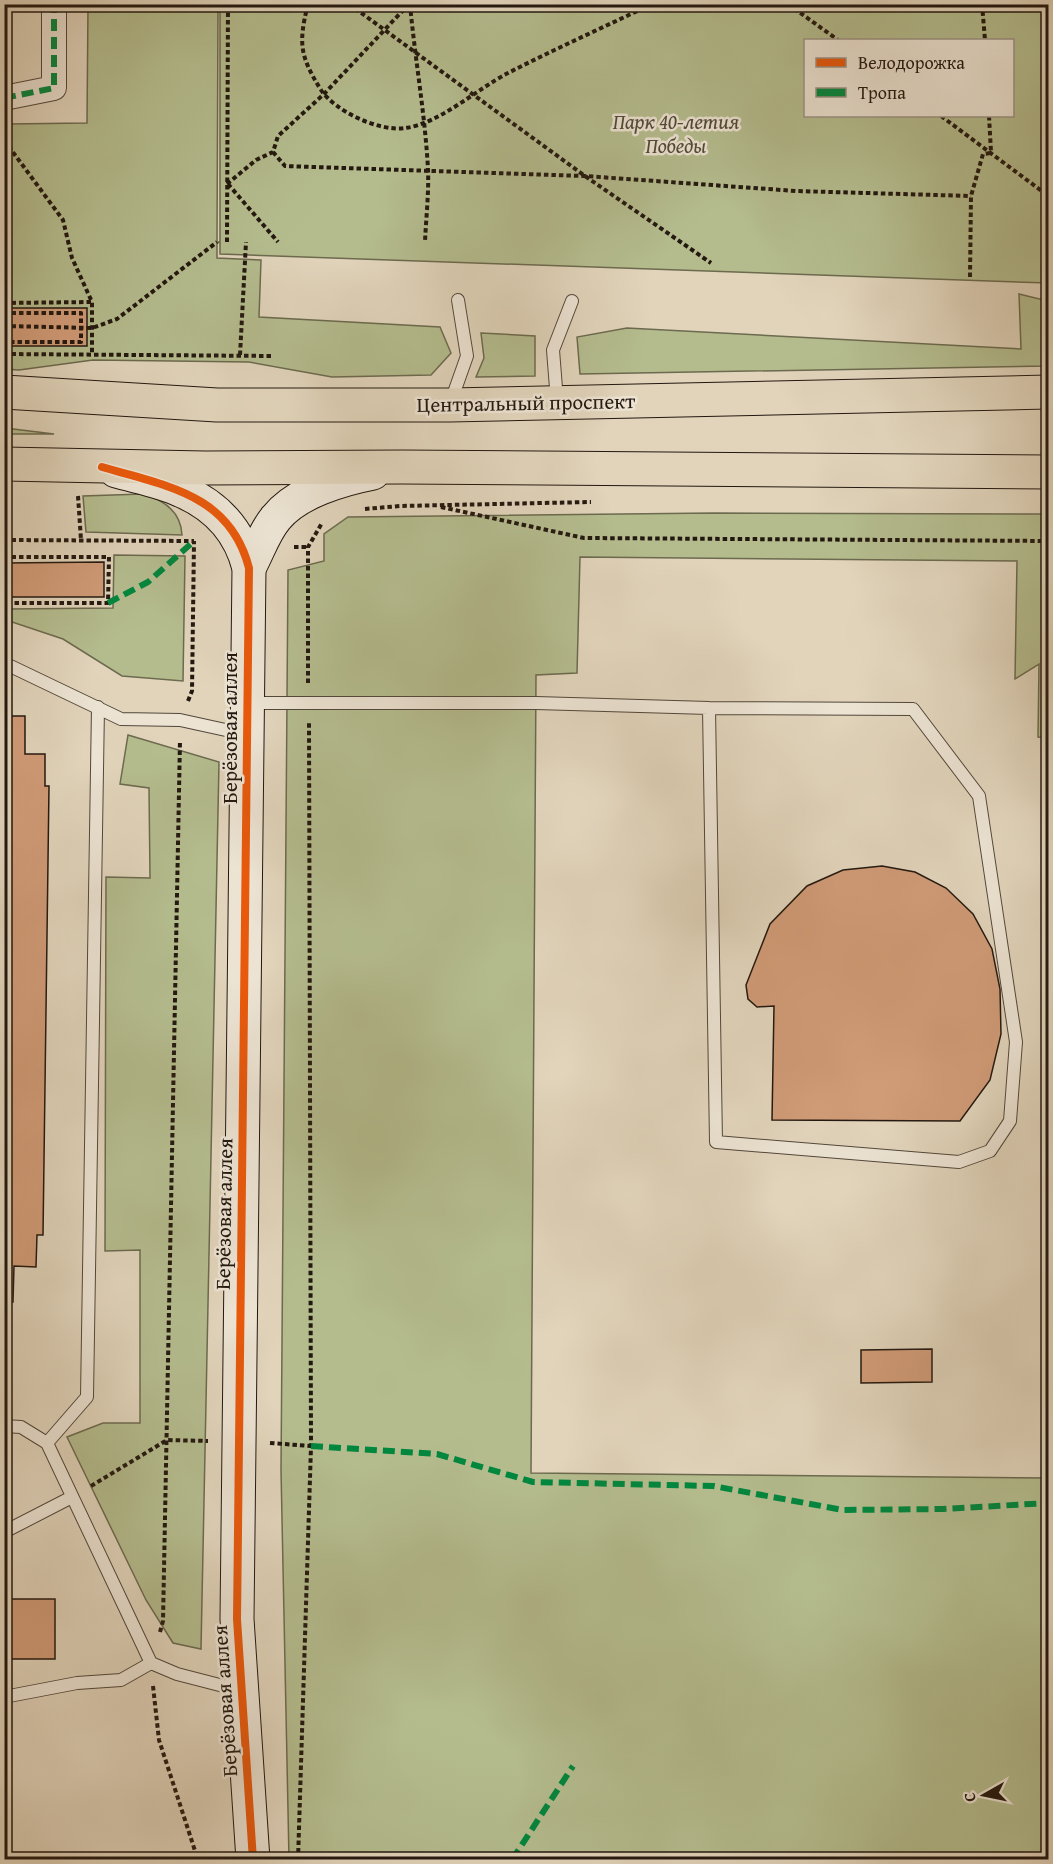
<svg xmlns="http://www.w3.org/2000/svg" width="1053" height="1864" font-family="'Gentium Book Plus',serif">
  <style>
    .green { fill: #b4bc8e; stroke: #6c6a4f; stroke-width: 1.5; fill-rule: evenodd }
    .building { fill: #d09b77; stroke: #231810; stroke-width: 1.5 }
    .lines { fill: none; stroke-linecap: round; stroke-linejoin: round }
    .lane-casing { stroke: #52473b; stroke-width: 14 }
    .street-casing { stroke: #52473b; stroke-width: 26 }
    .secondary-casing { stroke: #231810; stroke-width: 35 }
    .primary-casing { stroke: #231810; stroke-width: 35 }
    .path { stroke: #231810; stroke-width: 4; stroke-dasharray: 4.5 3; stroke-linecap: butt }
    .lane { stroke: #ece3d3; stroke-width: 12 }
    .street { stroke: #ece3d3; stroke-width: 24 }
    .secondary { stroke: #ece3d3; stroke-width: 33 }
    .primary { stroke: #e1d4bb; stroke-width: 33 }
    .quiet { stroke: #00873e; stroke-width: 6; stroke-dasharray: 12 6; stroke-linecap: butt }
    .cycleway-casing { stroke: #ece3d3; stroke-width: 11 }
    .cycleway { stroke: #e8590c; stroke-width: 8 }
    .labels { text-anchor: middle; stroke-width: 5; stroke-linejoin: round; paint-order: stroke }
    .park-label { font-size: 21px; font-style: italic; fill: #4e4936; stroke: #ece3d3 }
    .street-label { font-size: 21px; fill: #231810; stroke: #ece3d3 }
  </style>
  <rect width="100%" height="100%" fill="#e1d4bb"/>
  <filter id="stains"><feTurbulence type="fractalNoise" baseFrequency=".00333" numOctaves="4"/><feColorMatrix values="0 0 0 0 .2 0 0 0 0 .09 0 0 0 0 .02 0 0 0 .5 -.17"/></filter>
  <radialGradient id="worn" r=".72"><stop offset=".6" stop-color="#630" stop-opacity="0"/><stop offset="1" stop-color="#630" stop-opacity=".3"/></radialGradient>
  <g class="green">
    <path d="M88,5H218L217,242H220V5H1048V283L220,254V243L217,242V258L261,260L259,317L440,327L451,353L431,375L332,377L249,362L93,360L19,370L5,369V132L8,124L87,123ZM806,40H1012V116H806Z"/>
    <path d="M1019,294L1048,301V366L580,374L577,337L627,328L1021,349Z"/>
    <path d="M481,333L535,336V376L476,377L484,358Z"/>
    <path d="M5,428L54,434H5Z"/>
    <path d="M143,494C164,500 181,512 182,535L86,532L83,496Z"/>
    <path d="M714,513L1048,514V738L1038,737L1039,664L1015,679L1017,561L580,557L577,673L536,675L531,1473L1048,1478V1859H289L281,1470L288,570L324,561V534L348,517Z"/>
    <path d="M114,555L185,556L183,681L122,676L63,639L6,620V609L113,608Z"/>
    <path d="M128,735L219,762L201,1649L173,1643L146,1600L67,1437L103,1423H140V1250L105,1251L106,877L150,878L149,788L120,784Z"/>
  </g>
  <g class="building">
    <rect x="4" y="308" width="83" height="38"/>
    <path d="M104,562V597H4V563Z"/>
    <path d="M4,716H25V754H45V786H49L43,1235H37L36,1267L14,1266L13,1302H4Z"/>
    <path d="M882,866L915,872L946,888L973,914L992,949L1000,989L1001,1034L990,1080L960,1121L772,1120L774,1006L757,1007L748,999L746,985L770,924L807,886L843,870Z"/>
    <path d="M932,1349V1382L861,1383V1350Z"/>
    <rect x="4" y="1599" width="51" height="60"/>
  </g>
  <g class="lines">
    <defs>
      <g id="lane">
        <path d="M557,401L553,350L572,301"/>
        <path d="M450,404L467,356L458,300"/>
        <path d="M4,663L121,719L180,720L244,734"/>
        <path d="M249,703H536L709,708L913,709L979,796L1016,1042L1010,1121L990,1151L959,1162L716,1142L709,708"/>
        <path d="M4,1426L21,1427L47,1443L151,1663L177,1674L239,1690"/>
        <path d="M47,1443L87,1397L98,707"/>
        <path d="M4,1532L72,1497"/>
        <path d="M4,1697L77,1683L121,1680L151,1663"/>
      </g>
      <path id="street" d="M4,98L54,88V4"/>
      <g id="secondary">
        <path d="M116,471C137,477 162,481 182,491C217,506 240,532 249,568L237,1619L253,1860"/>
        <path d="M249,568C258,552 264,532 276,518C297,492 342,479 373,473"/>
      </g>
      <g id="primary">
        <path d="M4,392L217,405H450L1048,392"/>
        <path d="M4,464L205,468L401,467L1048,472"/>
      </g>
    </defs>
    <use href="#lane" class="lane-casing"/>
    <use href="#street" class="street-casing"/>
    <use href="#secondary" class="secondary-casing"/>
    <use href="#primary" class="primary-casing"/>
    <g class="path">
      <path d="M308,4C298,44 300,56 321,90C335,111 379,132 405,128C439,124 477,89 508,73C555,49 604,27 652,4"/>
      <path d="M349,4L585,176L711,263"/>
      <path d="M410,4C415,59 425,114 428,169C429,193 426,218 425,242"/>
      <path d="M788,4L838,40"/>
      <path d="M982,4L985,40"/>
      <path d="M941,116L1043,192L1048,189"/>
      <path d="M989,116L991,152"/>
      <path d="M4,140L63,220L72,258L92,302V354"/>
      <path d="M273,152L285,166L585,176L796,191L971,196"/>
      <path d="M227,184L256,160L273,152L278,136L324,94L409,4"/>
      <path d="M228,184L278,242"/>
      <path d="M227,242L228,4"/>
      <path d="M970,277L971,196L983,154L991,153"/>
      <path d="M4,303L92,302"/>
      <path d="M4,313H81V342H4"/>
      <path d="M4,326L92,328L117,319L217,242"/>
      <path d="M4,354L274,356"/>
      <path d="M240,355L246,242"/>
      <path d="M78,496L81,540"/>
      <path d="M441,507L584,538L1048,541"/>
      <path d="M365,509L400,506L591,502"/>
      <path d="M4,540L194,541"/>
      <path d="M294,547H308"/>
      <path d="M4,557H109L108,603H4"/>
      <path d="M308,683V547L322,523"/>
      <path d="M188,701L192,691L194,541"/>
      <path d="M270,1443L311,1446"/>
      <path d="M91,1486L167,1440L208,1441"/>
      <path d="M160,1632L163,1621L180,740"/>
      <path d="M153,1686L159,1740L198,1860"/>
      <path d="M298,1860L311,1446L309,723"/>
    </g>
    <use href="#lane" class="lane"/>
    <use href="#street" class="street"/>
    <use href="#secondary" class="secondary"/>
    <use href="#primary" class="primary"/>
    <g class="quiet">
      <path d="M4,98L54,88V4"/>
      <path d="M108,603L148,582L194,541"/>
      <path d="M311,1446L437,1454L533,1482L713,1486L843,1510L943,1509L1048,1503"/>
      <path d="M512,1860L573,1766"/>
    </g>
    <defs>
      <path id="cycleway" d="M102,467C166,486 230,494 249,568L237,1619L253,1860"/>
    </defs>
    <use href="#cycleway" class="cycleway-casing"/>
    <use href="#cycleway" class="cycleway"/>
  </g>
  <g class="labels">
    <g class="park-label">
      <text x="676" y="129">Парк 40-летия<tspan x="676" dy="24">Победы</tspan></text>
    </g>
    <g class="street-label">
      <text transform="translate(526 403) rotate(-1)" y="7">Центральный проспект</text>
      <text transform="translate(230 728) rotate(-90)" y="7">Берёзовая аллея</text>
      <text transform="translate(224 1214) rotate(-89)" y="7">Берёзовая аллея</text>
      <text transform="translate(225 1701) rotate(-94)" y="7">Берёзовая аллея</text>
    </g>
  </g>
  <rect width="1053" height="1864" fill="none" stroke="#e1d4bb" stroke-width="24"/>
  <rect x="6" y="6" width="1041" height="1852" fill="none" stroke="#231810" stroke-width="3"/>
  <rect x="12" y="12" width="1029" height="1840" fill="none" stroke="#231810" stroke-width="1.5"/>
  <rect x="804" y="39" width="210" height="78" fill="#ece3d3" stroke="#9c9285" stroke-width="1.5"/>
  <rect x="816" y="58" width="30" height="9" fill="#e8590c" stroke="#9c9285" stroke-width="1.5"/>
  <text x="858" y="69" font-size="18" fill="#231810">Велодорожка</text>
  <rect x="816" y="88" width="30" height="9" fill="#00873e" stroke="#9c9285" stroke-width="1.5"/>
  <text x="858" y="99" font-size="18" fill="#231810">Тропа</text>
  <g transform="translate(984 1795) rotate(261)" stroke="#ece3d3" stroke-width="4.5" paint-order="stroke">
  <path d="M0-4.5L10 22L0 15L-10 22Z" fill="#231810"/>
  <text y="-9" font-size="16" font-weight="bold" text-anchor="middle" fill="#231810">С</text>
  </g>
  <rect width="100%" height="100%" filter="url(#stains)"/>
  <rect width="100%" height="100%" fill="url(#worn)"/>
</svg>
